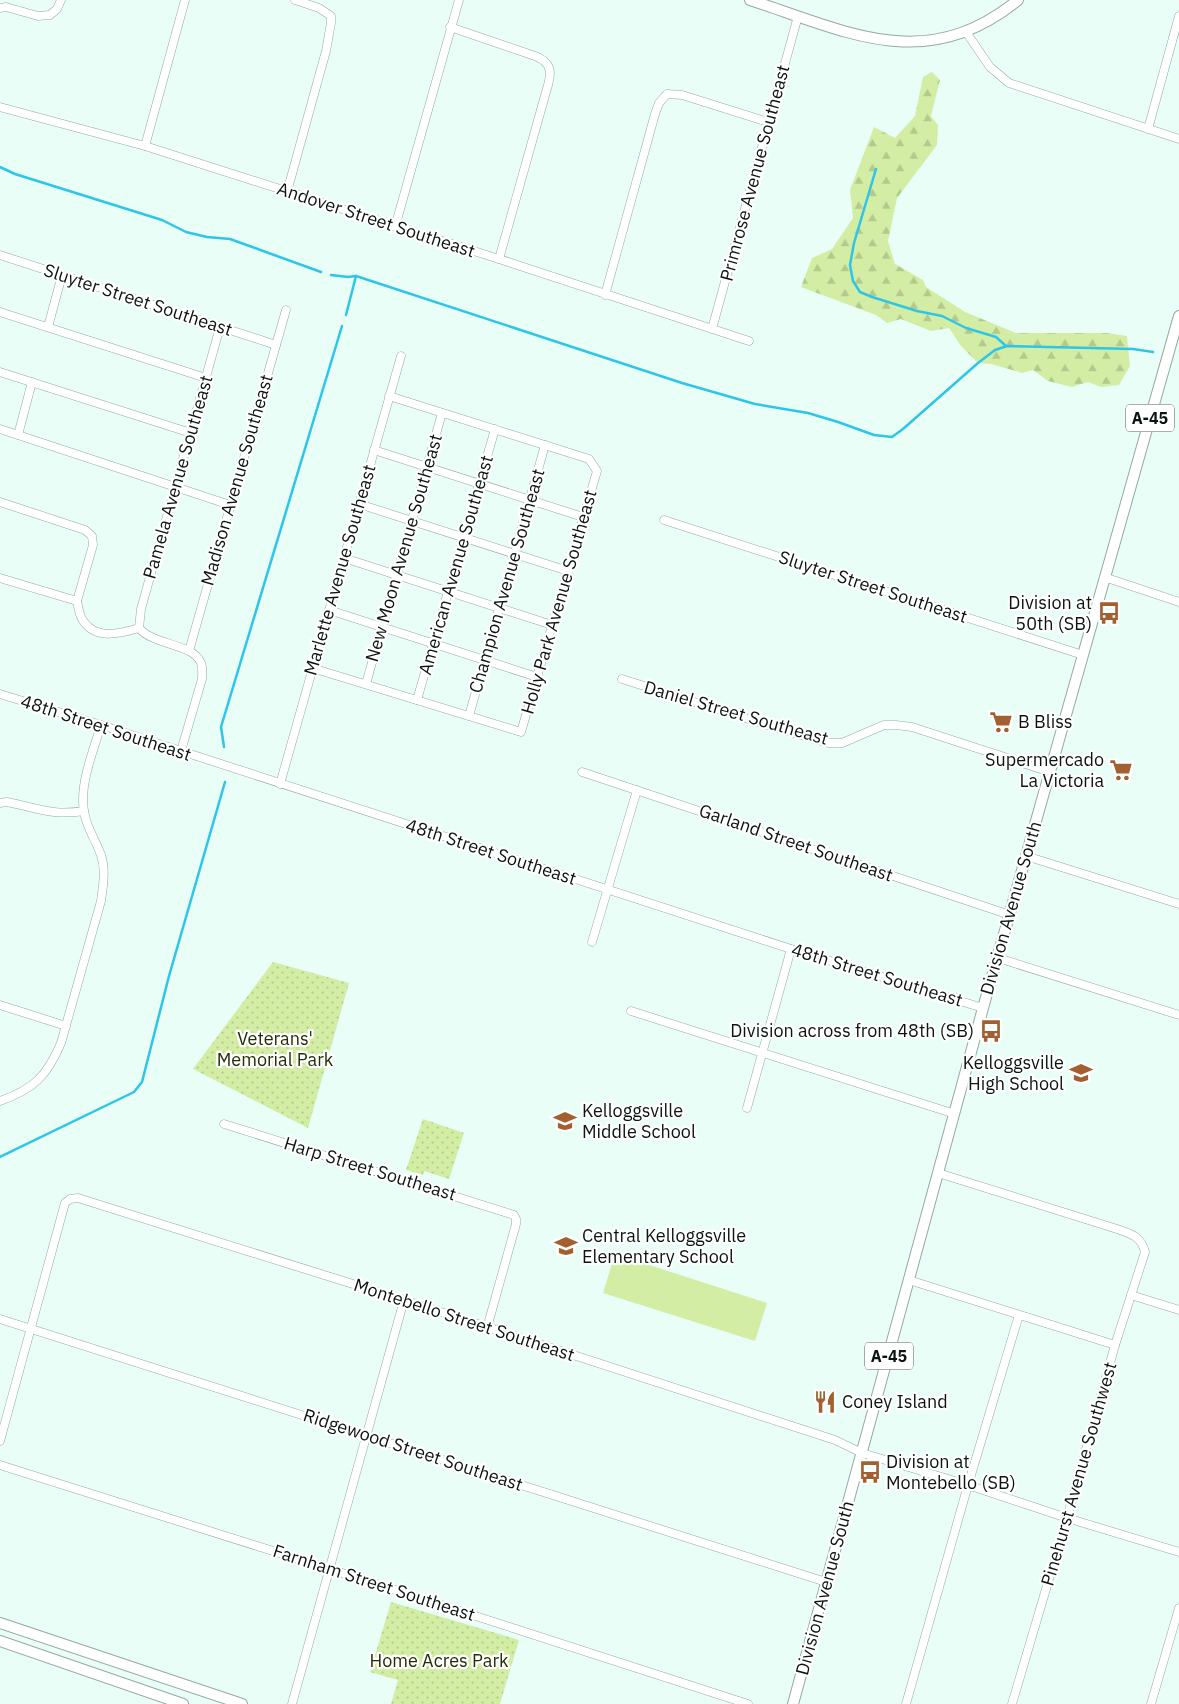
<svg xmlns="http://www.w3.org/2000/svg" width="1179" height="1704" font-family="'IBM Plex Sans',sans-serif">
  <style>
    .green { fill: #d3eda5 }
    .forest { fill: url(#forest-firs) }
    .park { fill: url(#park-dots) }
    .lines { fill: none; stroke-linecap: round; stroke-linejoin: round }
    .stream { stroke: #2ec5e9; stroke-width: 2.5 }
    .minor-casing { stroke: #95a9a2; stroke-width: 9 }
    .major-casing { stroke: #95a9a2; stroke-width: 12 }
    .minor { stroke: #fff; stroke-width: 8 }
    .major { stroke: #fff; stroke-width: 10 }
    .labels { text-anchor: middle; stroke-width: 4.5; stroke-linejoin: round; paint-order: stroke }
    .shield { fill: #fff; stroke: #555a58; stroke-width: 1 }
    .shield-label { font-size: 16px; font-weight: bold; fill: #0c1411 }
    .street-label { font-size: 18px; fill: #0c1411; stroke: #fff }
    .poi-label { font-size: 18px; fill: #0c1411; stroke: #fff; text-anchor: start }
    .park-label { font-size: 18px; fill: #232e05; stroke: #fff }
  </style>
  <defs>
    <pattern id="forest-firs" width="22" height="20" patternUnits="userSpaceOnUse" patternTransform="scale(1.25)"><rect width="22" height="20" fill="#d3eda5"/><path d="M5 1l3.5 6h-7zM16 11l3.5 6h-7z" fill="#b4ca8d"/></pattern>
    <pattern id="park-dots" width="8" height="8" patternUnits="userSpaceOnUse" patternTransform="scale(1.25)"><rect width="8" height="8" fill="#d3eda5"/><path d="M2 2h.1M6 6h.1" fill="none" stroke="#b4ca8d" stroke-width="1.8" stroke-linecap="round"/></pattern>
  </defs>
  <rect width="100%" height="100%" fill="#e8fef6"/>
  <path class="green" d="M615,1254L767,1303L755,1341L603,1293Z"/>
  <path class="forest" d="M932,72L940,80L931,116L938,125L937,145L897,198L888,241L895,264L923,280L926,287L965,312L1016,333H1107L1127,336L1130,366L1119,385L1101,387L1088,382L1072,387L1048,381L1033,370L1022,373L991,364L978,363L961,346L949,328L931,331L901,319L887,323L876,315L801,287L812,258L832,249L853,218L850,190L874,127L895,138L915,116L923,77Z"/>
  <g class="park">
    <path d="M273,962L349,983L308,1128L193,1069Z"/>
    <path d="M423,1119L464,1133L449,1179L424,1171L423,1175L406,1170Z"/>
    <path d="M391,1602L519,1640L500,1704H391L398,1680L370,1672Z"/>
  </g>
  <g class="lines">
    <g class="stream">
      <path d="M0,167L15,174L162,220L186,232L207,237L230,239L321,272"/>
      <path d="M876,169L854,243L850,265L853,281L860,292L872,297L917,311L942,316L966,328L996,337L1006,346"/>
      <path d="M331,275L348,277L356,276L682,383L755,404L808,413L838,422L874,435L892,437L903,429L978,363L995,350L1007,346L1133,349L1153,352"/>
      <path d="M346,315L356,276"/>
      <path d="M224,747L221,727L342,326"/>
      <path d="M0,1157L134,1092L142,1082L169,976L225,782"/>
    </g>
    <defs>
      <g id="minor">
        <path d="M0,8L6,7L38,16L50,15L57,9L61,0"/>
        <path d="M450,27L535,56C558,65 549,80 544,99L499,259"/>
        <path d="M966,32L990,67L1009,83L1179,139"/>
        <path d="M0,107L145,146L499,259L749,341"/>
        <path d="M1148,129L1179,16"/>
        <path d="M145,146L185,0"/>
        <path d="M287,192L326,51L331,23V16L319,8L295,0"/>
        <path d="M395,227L459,0"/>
        <path d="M0,255L276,345"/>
        <path d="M605,295L655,114L659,103L667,94L682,95L768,122"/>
        <path d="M0,312L206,378"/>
        <path d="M48,327L62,275"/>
        <path d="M712,329L798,16"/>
        <path d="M0,372L191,433"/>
        <path d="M0,429L230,505"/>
        <path d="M18,435L32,382"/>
        <path d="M374,450L583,517"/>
        <path d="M0,502L85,530L92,536L93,545L77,601"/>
        <path d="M359,504L568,571"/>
        <path d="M664,520L1083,655"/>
        <path d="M344,558L552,625"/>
        <path d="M1104,577L1179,602"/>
        <path d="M0,578L77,601C78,606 79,612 81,617C93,641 119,634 139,628C154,646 193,643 201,663C203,668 202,674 202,679L181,751"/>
        <path d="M329,610L537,677"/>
        <path d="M139,628L141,609L220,327"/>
        <path d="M189,651L286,310"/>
        <path d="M312,668L521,732L597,471L589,459L389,396"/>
        <path d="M622,679L780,729L828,743H842L884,725H896L912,727L1050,772"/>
        <path d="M366,684L442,413"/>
        <path d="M0,694L101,725L791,949L983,1008"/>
        <path d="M417,700L495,429"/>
        <path d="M469,716L545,445"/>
        <path d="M582,772L1010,915"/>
        <path d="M280,784L401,356"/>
        <path d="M0,803L7,802C38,808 51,816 84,811"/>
        <path d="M1026,856L1179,904"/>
        <path d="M592,942L637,790"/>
        <path d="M998,958L1179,1015"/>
        <path d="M0,1005L66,1026"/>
        <path d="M631,1011L955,1114"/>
        <path d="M0,1101C34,1089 47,1076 61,1043L101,901C103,886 106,870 101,855C94,836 83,823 83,800C83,775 94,749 101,725"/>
        <path d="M747,1108L791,949"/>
        <path d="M224,1124L514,1215L516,1219V1224L487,1328"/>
        <path d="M938,1173L1117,1229C1131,1234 1141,1236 1145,1252L1115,1345L1067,1518L1012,1704"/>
        <path d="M909,1280L1115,1345"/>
        <path d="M1131,1295L1179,1310"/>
        <path d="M0,1319L826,1582"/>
        <path d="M0,1441L65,1203L70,1199L78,1198L404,1300L835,1440L862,1453L968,1485L1067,1518L1179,1552"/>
        <path d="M0,1465L330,1569L748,1704"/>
        <path d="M292,1704L404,1300"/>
        <path d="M906,1704L968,1485L1019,1315"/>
        <path d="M1151,1704L1179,1608"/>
      </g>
      <g id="major">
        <path d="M750,0C848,32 926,75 1018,0"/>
        <path d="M0,1623L242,1704"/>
        <path d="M0,1641L183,1704"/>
        <path d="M793,1704L983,1008L1179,316"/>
      </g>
    </defs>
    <use href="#minor" class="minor-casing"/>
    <use href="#major" class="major-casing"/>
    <use href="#minor" class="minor"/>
    <use href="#major" class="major"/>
  </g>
  <defs>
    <symbol id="bus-bare" viewBox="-9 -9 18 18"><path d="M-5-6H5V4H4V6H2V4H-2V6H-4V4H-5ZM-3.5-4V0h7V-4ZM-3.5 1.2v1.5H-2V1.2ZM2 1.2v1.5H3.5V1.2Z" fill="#a35f30" stroke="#fff" stroke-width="2.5" paint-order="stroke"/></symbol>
    <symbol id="supermarket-bare" viewBox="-9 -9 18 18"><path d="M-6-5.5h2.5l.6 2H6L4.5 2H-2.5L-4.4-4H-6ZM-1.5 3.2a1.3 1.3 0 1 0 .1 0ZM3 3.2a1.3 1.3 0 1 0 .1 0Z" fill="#a35f30" stroke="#fff" stroke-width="2.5" paint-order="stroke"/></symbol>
    <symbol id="school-bare" viewBox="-9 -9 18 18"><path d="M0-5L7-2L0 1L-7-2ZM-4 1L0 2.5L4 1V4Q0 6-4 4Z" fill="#a35f30" stroke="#fff" stroke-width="2.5" paint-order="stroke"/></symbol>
    <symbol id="restaurant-bare" viewBox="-9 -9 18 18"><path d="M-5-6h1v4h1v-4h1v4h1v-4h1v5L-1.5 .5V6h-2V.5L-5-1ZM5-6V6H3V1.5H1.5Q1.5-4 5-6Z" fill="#a35f30" stroke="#fff" stroke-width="2.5" paint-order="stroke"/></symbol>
  </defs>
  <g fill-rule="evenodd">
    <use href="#bus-bare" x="1093" y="597" width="32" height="32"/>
    <use href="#supermarket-bare" x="985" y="706" width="32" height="32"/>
    <use href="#supermarket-bare" x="1105" y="754" width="32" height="32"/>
    <use href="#bus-bare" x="975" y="1015" width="32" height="32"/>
    <use href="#school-bare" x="1065" y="1057" width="32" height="32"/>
    <use href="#school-bare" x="549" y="1105" width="32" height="32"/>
    <use href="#school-bare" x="550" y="1230" width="32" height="32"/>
    <use href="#restaurant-bare" x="809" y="1386" width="32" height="32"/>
    <use href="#bus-bare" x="854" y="1456" width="32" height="32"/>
  </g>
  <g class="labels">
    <g class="shield">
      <rect x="1126" y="404.5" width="48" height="27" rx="4"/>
      <rect x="865" y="1342.5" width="48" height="27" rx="4"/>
    </g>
    <g class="shield-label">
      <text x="1150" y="424">A-45</text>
      <text x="889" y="1362">A-45</text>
    </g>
    <g class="street-label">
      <text transform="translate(755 173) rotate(-75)" y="6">Primrose Avenue Southeast</text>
      <text transform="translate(376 220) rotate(18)" y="6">Andover Street Southeast</text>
      <text transform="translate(138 300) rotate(18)" y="6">Sluyter Street Southeast</text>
      <text transform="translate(178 477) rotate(-74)" y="6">Pamela Avenue Southeast</text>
      <text transform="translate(237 480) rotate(-74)" y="6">Madison Avenue Southeast</text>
      <text transform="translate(404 548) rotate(-74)" y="6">New Moon Avenue Southeast</text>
      <text transform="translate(456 565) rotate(-74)" y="6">American Avenue Southeast</text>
      <text transform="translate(340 570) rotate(-74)" y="6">Marlette Avenue Southeast</text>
      <text transform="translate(507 581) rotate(-74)" y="6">Champion Avenue Southeast</text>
      <text transform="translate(873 587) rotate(18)" y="6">Sluyter Street Southeast</text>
      <text transform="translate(559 602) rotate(-74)" y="6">Holly Park Avenue Southeast</text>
      <text transform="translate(736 713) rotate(16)" y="6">Daniel Street Southeast</text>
      <text transform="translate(106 728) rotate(18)" y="6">48th Street Southeast</text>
      <text transform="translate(796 843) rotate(19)" y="6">Garland Street Southeast</text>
      <text transform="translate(491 852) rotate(18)" y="6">48th Street Southeast</text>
      <text transform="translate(1011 908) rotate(-74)" y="6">Division Avenue South</text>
      <text transform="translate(877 975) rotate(17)" y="6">48th Street Southeast</text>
      <text transform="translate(370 1169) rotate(17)" y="6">Harp Street Southeast</text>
      <text transform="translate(464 1320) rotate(18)" y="6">Montebello Street Southeast</text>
      <text transform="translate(413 1450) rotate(18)" y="6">Ridgewood Street Southeast</text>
      <text transform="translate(1079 1474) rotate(-74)" y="6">Pinehurst Avenue Southwest</text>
      <text transform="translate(374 1583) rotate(18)" y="6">Farnham Street Southeast</text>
      <text transform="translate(825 1588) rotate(-75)" y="6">Division Avenue South</text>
    </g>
    <g class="poi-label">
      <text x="1092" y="609" text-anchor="end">Division at<tspan x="1092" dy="21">50th (SB)</tspan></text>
      <text x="1018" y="728">B Bliss</text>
      <text x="1104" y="766" text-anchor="end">Supermercado<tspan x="1104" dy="21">La Victoria</tspan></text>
      <text x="974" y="1037" text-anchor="end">Division across from 48th (SB)</text>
      <text x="1064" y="1069" text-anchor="end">Kelloggsville<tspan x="1064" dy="21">High School</tspan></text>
      <text x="582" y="1117">Kelloggsville<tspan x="582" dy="21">Middle School</tspan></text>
      <text x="582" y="1242">Central Kelloggsville<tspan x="582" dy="21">Elementary School</tspan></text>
      <text x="842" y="1408">Coney Island</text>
      <text x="886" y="1468">Division at<tspan x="886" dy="21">Montebello (SB)</tspan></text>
    </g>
    <g class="park-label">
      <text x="275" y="1045">Veterans'<tspan x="275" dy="21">Memorial Park</tspan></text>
      <text x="439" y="1667">Home Acres Park</text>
    </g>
  </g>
</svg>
